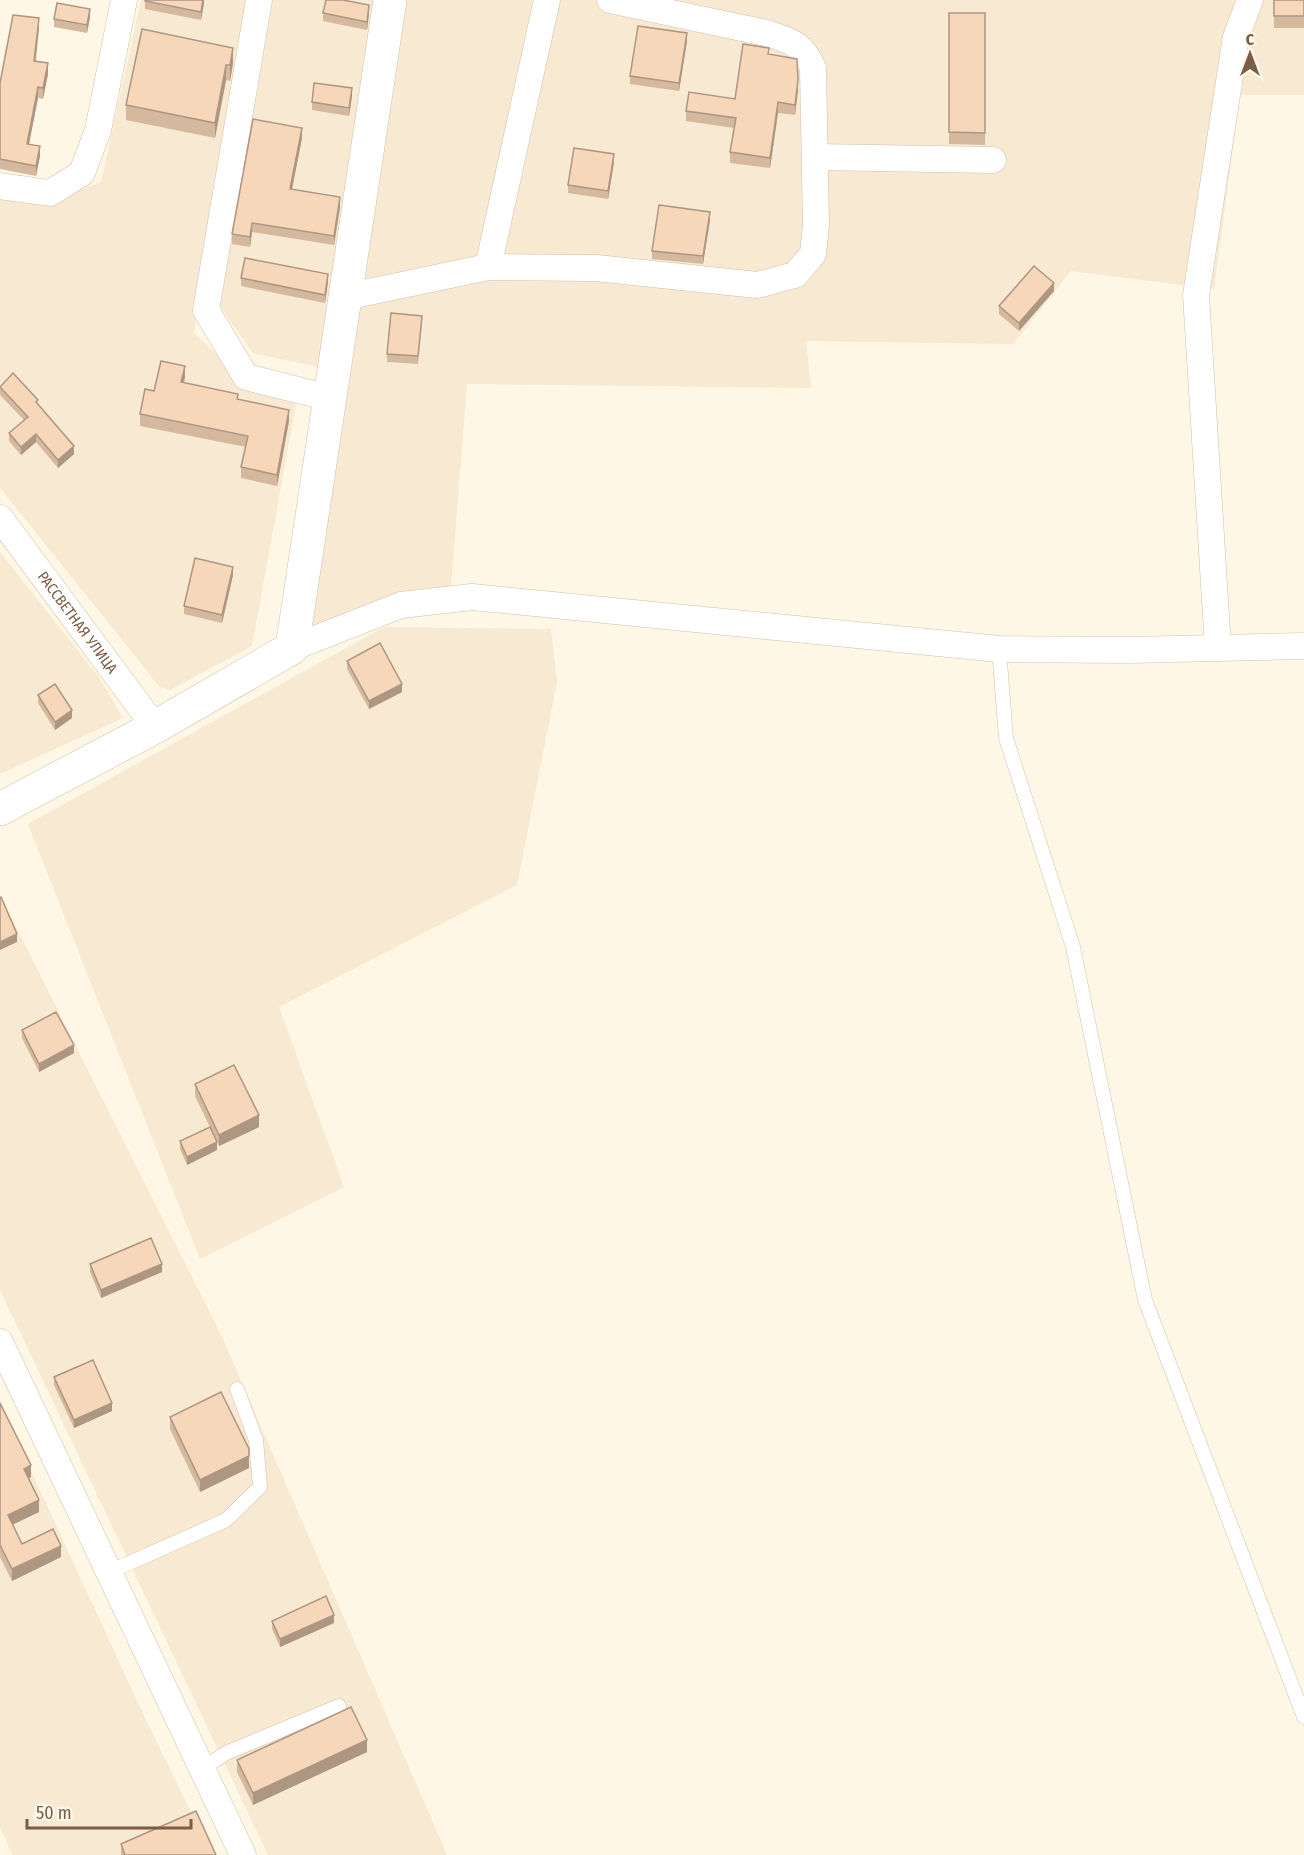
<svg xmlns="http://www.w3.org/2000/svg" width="1304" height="1855" font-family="'Fira Sans Condensed',sans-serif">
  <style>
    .residential { fill: #f7e9d2 }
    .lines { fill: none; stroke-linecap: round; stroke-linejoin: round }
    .service-casing { stroke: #d2bfa9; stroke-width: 15 }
    .minor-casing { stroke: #d2bfa9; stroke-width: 27 }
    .tertiary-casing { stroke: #d2bfa9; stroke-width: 34 }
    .service { stroke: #fff; stroke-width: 14 }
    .minor { stroke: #fff; stroke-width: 26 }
    .tertiary { stroke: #fff; stroke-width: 33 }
    .wall { fill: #d4b99f }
    .shaded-wall { fill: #ad9682 }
    .building { fill: #f7d7b9; stroke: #ad9682; stroke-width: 1.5 }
    .labels { text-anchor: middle; stroke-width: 4.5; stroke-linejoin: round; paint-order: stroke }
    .street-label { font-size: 15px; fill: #7b5d47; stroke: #fff9ee }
  </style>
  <rect width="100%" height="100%" fill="#fff7e5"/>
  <g class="residential">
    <path d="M141,0H252L194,333L224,361L249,389L296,404L252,646L170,690L159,686L0,488V194L52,200L101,182Z"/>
    <path d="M267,0H375L318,367L253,353L219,305Z"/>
    <path d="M390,0H1304V95H1240L1214,289L1071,271L1013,344L806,341L811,388L467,384L450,599L292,648Z"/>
    <path d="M0,552L98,676L123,718L0,774Z"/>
    <path d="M384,627L551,629L557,682L517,885L279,1007L344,1187L200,1259L28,824Z"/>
    <path d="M0,895L222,1337L447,1855H268L0,1290Z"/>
    <path d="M0,1404L145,1718L212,1855H13L0,1827Z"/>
  </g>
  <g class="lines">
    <defs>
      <g id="service">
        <path d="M999,649L1006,738L1073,947L1145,1300L1304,1717"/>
        <path d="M109,1572L226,1520L260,1487L256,1440L237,1389"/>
        <path d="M202,1769L226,1753L339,1706"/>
      </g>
      <g id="minor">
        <path d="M259,0L206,310L246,377L330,398"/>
        <path d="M815,157L993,160"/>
        <path d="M0,186L50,193L82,173L98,130L124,0"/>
        <path d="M488,267L547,0"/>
        <path d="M345,297L488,267L596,268L757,285L795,275L813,254L816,225L813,68C802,43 791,41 766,33L610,0"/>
        <path id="s1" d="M0,518L155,727"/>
        <path d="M292,648L401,605L472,597L999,649L1130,650L1304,646"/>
        <path d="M1218,648L1196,295L1236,37L1250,0"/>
        <path d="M0,1342L243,1855"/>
      </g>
      <path id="tertiary" d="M0,809L155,727L292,648L390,0"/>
    </defs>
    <use href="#service" class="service-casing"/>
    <use href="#minor" class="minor-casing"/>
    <use href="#tertiary" class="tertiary-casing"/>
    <use href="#service" class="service"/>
    <use href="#minor" class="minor"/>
    <use href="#tertiary" class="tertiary"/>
  </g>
  <g class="wall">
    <path d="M145,0H204L201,20L145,9Z"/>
    <rect x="1274" y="0" width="30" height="28"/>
    <path d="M323,13H369L367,30L323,21Z"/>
    <path d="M949,13H985V145L949,144Z"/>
    <path d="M90,17L87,33L54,27V19Z"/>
    <path d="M39,28L36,61L48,74L43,99L38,98L29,144L40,156L36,176L0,169V83Z"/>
    <path d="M142,29L233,63L230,81L226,80L215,138L126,120V105Z"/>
    <path d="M687,41L679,91L630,84V76Z"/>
    <path d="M769,54L798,90L795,115L778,113L770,168L730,163V152L734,128L686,121V111L735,99Z"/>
    <path d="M352,96L349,116L312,110V102Z"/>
    <path d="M302,138L292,189L340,207L334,245L252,232L250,247L232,244V234Z"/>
    <path d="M614,162L608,199L568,193V185Z"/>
    <path d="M710,220L703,264L652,259V251Z"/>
    <path d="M241,278L328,282L325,303L241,286Z"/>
    <path d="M1054,291L1019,331L999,314V306Z"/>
    <path d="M422,324L418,364L387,362V354Z"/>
    <path d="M185,377L184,383L238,399L289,421L277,486L241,478V467L246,447L140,426V414L154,391Z"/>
    <path d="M0,386L38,404L74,454L58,468L36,442L21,455L9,441V433L24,420L0,395Z"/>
    <path d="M233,575L222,623L184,614V606Z"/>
    <path d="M347,661L402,692L369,709L347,669Z"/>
    <path d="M38,695L72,718L55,730L38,703Z"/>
    <path d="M22,1030L74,1053L39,1072L22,1038Z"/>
    <path d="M195,1084L259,1127L219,1146L195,1096Z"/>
    <path d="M180,1141L217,1150L187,1165L180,1149Z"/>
    <path d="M90,1264L162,1272L101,1298L90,1272Z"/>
    <path d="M54,1377L112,1411L74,1428L54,1385Z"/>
    <path d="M0,1403L31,1477L29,1478L39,1512L12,1524L22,1544L61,1557L12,1581L0,1557Z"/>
    <path d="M170,1417L249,1468L200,1492L170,1429Z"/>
    <path d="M272,1621L334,1623L280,1647L272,1629Z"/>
    <path d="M367,1752L253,1805L237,1772V1760Z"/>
    <path d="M121,1844L216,1855H121Z"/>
  </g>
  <g class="shaded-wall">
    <path d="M203,0H204V4L201,20V12Z"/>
    <path d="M369,5V13L367,30V22Z"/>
    <path d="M90,9V17L87,33V25Z"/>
    <path d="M39,18V28L34,71V61Z"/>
    <path d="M687,33V41L679,91V83Z"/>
    <path d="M233,48V63L230,81V65Z"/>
    <path d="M48,63V74L43,99V88Z"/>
    <path d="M226,65V80L215,138V123Z"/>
    <path d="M798,80V90L795,115V105Z"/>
    <path d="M38,87V98L27,154V144Z"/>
    <path d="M352,88V96L349,116V108Z"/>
    <path d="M778,102V113L770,168V158Z"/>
    <path d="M302,128V138L290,199V189Z"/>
    <path d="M40,146V156L36,176V166Z"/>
    <path d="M614,154V162L608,199V191Z"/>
    <path d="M340,197V207L334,245V236Z"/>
    <path d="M710,212V220L703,264V256Z"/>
    <path d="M252,223V232L250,247V237Z"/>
    <path d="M328,274V282L325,303V295Z"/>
    <path d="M1054,283V291L1019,331V323Z"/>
    <path d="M185,366V377L181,394V382Z"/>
    <path d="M289,410V421L277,486V475Z"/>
    <path d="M36,434V442L21,455V447Z"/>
    <path d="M74,446V454L58,468V460Z"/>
    <path d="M233,567V575L222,623V615Z"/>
    <path d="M402,684V692L369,709V701Z"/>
    <path d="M72,710V718L55,730V722Z"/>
    <path d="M17,934V942L0,950V942Z"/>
    <path d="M74,1045V1053L39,1072V1064Z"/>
    <path d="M259,1115V1127L219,1146V1135Z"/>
    <path d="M217,1142V1150L187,1165V1157Z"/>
    <path d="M162,1264V1272L101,1298V1290Z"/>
    <path d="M112,1403V1411L74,1428V1420Z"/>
    <path d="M249,1456V1468L200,1492V1480Z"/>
    <path d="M31,1465V1477L24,1480V1469Z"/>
    <path d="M39,1500V1512L8,1527V1515Z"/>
    <path d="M61,1546V1557L12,1581V1569Z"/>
    <path d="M334,1615V1623L280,1647V1639Z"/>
    <path d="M367,1740V1752L253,1805V1793Z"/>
  </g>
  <g class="building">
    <path d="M145,0H203L201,12L145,1Z"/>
    <path d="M326,0H343L369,5L367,22L323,13Z"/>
    <rect x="1274" y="0" width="30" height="16"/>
    <path d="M57,3L90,9L87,25L54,19Z"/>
    <path d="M949,13H985V133L949,132Z"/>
    <path d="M13,15L39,18L34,61L48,63L43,88L38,87L27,144L40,146L36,166L0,159V83Z"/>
    <path d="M638,26L687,33L679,83L630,76Z"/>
    <path d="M142,29L233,48L230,65H226L215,123L126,105Z"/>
    <path d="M743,44L769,48L768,54L797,59L798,80L795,105L778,102L770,158L730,152L736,118L686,111L689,92L735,99Z"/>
    <path d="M314,83L352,88L349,108L312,102Z"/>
    <path d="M253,119L302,128L290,189L340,197L334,236L252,223L250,237L232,234Z"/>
    <path d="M574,148L614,154L608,191L568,185Z"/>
    <path d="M659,205L710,212L703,256L652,251Z"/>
    <path d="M245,258L328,274L325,295L241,278Z"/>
    <path d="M1034,266L1054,283L1019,323L999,306Z"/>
    <path d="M391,313L422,316L418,356L387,354Z"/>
    <path d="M161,361L185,366L181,382L238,394L237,399L289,410L277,475L241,467L248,436L140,414L145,389L154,391Z"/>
    <path d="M13,373L38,400L36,402L74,446L58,460L36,434L21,447L9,433L28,417L0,387Z"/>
    <path d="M195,558L233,567L222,615L184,606Z"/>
    <path d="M380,643L402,684L369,701L347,661Z"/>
    <path d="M55,684L72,710L55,722L38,695Z"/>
    <path d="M1,897L17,934L0,942V898Z"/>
    <path d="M56,1012L74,1045L39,1064L22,1030Z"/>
    <path d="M234,1065L259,1115L219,1135L195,1084Z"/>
    <path d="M210,1127L217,1142L187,1157L180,1141Z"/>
    <path d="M151,1238L162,1264L101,1290L90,1264Z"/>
    <path d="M93,1360L112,1403L74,1420L54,1377Z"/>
    <path d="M221,1392L249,1449V1456L200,1480L170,1417Z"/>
    <path d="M0,1403L31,1465L24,1469L39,1500L8,1515L22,1544L53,1529L61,1546L12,1569L0,1545Z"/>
    <path d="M326,1596L334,1615L280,1639L272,1621Z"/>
    <path d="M351,1707L367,1740L253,1793L237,1760Z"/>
    <path d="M196,1811L216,1855H125L121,1844Z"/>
  </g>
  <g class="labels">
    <g class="street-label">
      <text dy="5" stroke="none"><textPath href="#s1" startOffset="130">РАССВЕТНАЯ УЛИЦА</textPath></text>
    </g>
  </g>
  <g transform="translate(1250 54)" stroke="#fff9ee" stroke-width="4.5" paint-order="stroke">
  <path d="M0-4.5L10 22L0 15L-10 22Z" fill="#7b5d47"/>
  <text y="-9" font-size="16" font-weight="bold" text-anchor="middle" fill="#7b5d47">С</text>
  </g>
  <path d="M27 1819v9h164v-9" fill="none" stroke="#7b5d47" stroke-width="3"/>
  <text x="36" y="1819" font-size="18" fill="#7b5d47" stroke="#fff9ee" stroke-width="4.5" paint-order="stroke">50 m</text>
</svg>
